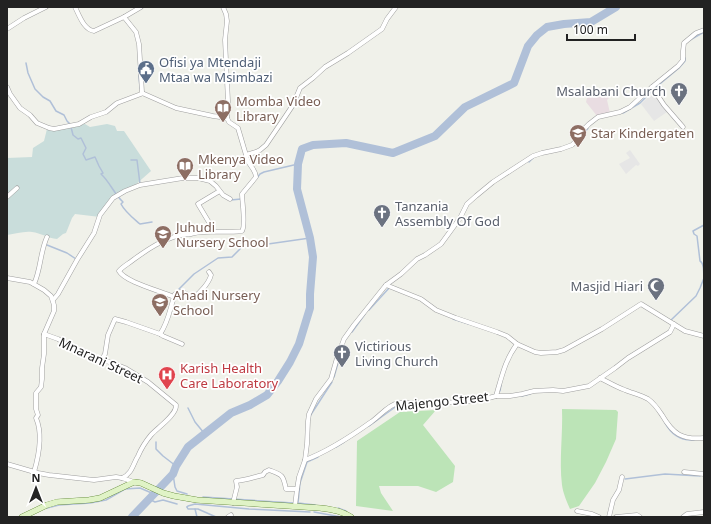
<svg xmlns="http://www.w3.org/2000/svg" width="711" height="524" font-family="'Noto Sans',sans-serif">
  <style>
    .industrial { fill: #e9dde2 }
    .grass { fill: #bce4b7 }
    .wetland { fill: #c9dddb }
    .parking { fill: #e6e6e6 }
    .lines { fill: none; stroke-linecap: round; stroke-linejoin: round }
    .stream { stroke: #b0c0d8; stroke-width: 1.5 }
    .river { stroke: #b0c0d8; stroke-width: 8 }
    .minor-casing { stroke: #9f9f9f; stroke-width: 5 }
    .secondary-casing { stroke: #426e13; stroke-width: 6 }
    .minor { stroke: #fff; stroke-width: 4 }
    .secondary { stroke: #e0f3c6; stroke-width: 5.5 }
    .labels { text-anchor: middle; stroke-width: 3.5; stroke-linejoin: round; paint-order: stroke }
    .service-label { font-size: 13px; fill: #4e5e75; stroke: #fff; text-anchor: start }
    .worship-label { font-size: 13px; fill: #5b616d; stroke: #fff; text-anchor: end }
    .education-label { font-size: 13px; fill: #785e54; stroke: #fff; text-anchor: start }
    .street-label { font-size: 13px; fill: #222; stroke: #fff }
    .health-label { font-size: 13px; fill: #be3a42; stroke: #fff; text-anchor: start }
  </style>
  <rect width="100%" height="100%" fill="#f0f1ea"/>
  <path class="industrial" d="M608,92L609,98L607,100L610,113L597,116L586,102L588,94Z"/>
  <g class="grass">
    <path d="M562,409L616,410L618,412L616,439L606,462L595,483L579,506L570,509C567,502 563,493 562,485C559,460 563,434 562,409Z"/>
    <path d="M436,410L423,425L455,466L453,482L436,492L418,486H379L381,493L393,511L356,506L357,441L400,412Z"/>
  </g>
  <path class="wetland" d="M85,124L90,127L107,124L115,126L117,131H124L151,171L134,186L112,198L100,217L75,214L72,218L66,233L63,234L57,239C48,238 41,233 32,232C23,231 16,234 7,235V158L32,157L33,148L44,141L47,129Z"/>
  <g class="parking">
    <path d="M653,92L667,112L654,121L641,104Z"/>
    <path d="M630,150L640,164L638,166L636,165L626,174L619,164L630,158L626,153Z"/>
  </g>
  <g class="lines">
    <g class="stream">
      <path d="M690,40L704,32"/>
      <path d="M26,63L28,73L35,89L43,97L50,101L56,111L64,115L67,121L70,124"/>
      <path d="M139,76L140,88L141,90"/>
      <path d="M655,88L679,68L685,61V58"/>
      <path d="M623,113L640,103L652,91"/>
      <path d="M71,127L73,135L78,139L81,138L86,148L83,154L86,160L95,157L99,166L103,173L101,174C110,182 114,194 123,202L121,204C125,212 133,218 140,224L152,222"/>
      <path d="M577,143L588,128"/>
      <path d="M131,160H137L140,184"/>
      <path d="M529,162L534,157"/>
      <path d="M256,179L260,174L264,172L298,164"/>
      <path d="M231,200L241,199"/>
      <path d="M704,225L693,231L694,234L697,236L700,261C705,264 703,271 704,276"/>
      <path d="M47,245L67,253L76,259"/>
      <path d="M179,289L194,274L218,258L232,257L240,249L242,244L254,246L310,238"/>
      <path d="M369,310L390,287"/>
      <path d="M453,319L469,324"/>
      <path d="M671,320L696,296L700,288L704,278"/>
      <path d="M352,332L365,314"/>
      <path d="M343,351V347"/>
      <path d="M334,377L340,356"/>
      <path d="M500,391L501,385"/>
      <path d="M522,396L530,394"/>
      <path d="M188,408L195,422L204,433"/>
      <path d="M310,416L332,382"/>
      <path d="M665,423C671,434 681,441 694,440"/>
      <path d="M369,426L398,405L425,406L441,405"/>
      <path d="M156,442V449L163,456L176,466"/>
      <path d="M336,447L344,442"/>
      <path d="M173,474L175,487L177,491L187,494"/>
      <path d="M625,479L665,474L700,476"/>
      <path d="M152,496L151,500L155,502L163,500L177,504"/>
      <path d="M203,497L293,503"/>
      <path d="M315,505L298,503L300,483L307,462L318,457"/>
      <path d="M187,507L188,506L195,504L249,509L310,512"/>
      <path d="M187,507L188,509H198L216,517"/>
      <path d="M47,508L59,505L90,503L106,500L125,489L140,488L154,494"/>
      <path d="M338,508L346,511"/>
      <path d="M195,509L197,517"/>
      <path d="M314,512L341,517"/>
    </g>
    <path class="river" d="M132,517L173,474L176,466L188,447L231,413L250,405L267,395L278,381L290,362L299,344L310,308V294L313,257L310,238L297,189L298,164L302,149L313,145L346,143L393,153L435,136L465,107L514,83L528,46L537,35L547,27L564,24L591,22L616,7"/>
    <defs>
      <g id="minor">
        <path d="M75,7C79,15 84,30 94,31L124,17L141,7"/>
        <path d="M7,29L24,18L46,7"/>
        <path d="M7,87L10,94L20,108L30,115L37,123L49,128L54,129L79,124L91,117L106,112L117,103L141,94L142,92L139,44L136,32L124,17"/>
        <path d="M652,87L664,105L683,127"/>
        <path d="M142,93L176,108L213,116L227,118"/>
        <path d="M246,155L256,152L260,150L266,145L285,117L293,105L300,88L313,78L325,67L348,53L382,29L387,19L396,7"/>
        <path d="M7,197L17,188"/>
        <path d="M212,231L210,224L198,204L218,192"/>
        <path d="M209,272L211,275C209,283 200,293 193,298C187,295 183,289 175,294L174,297C161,291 125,282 119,271C122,267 128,264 133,260C148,249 163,239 181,235C184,234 187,235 191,234C195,233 198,232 203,232C209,231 240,233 242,231C246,226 242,201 242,194L256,177C255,167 247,165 246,155L238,128L229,122L227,118L228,101L225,40L227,21L226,14L223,7"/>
        <path d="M7,278L30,282L44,290L51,296L54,305V311L44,334V354L42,368V379L41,387L36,393V409L38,415L36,418C43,434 39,455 34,472"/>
        <path d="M34,284C41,269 40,252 47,237"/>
        <path d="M386,285L421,299L436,310L456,318L497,332L507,336L517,344"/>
        <path d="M53,300L58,294L77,260L94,233L100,215L113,198L125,191L140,185L183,178H198L210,181L216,186L223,195L230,199"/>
        <path d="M44,334L58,339L80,352L115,364L125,368L148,382L176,405C177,415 157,428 151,435C146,441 141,449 138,456C133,464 132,474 122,478"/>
        <path d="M160,334C168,323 170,309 174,297"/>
        <path d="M102,359L105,354L108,335L115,319L126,322L160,334L163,336L182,344"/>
        <path d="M600,378C608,382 616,387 625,390C632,393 641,395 648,399C654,403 658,409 662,415C673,434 682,440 704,438"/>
        <path d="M496,396H510L522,394L534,391L553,390L563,391L589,386L615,368L628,358L670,332L674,324"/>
        <path d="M305,460L307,444L308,421L309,414L316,399L331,379L337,358L344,339L354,325L386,285L401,274L417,259L425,255L441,244L460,218L467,204L476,196L493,182L533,156L542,153L561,149L572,145L576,141L584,129L589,124L598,117L620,112L630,107L652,87L678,66L683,60V51L684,43L696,33L704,30"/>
        <path d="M7,464L38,473L49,475L94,480L116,477L122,478L134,482"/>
        <path d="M684,472L704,474"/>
        <path d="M233,503L237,487L236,481C246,480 254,477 263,475L265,472L269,470C282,475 283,474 286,489H297"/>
        <path d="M295,506L297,489L299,477L305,460C329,451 350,437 371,422C380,416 388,405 398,403C428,402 468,405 496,396C502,376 505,360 517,344L535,352L541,353L557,352L564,350L602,329L641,304L685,331L704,336"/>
        <path d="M577,511L592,514L599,517"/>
        <path d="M228,517L231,515"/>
        <path d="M609,517L613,500L619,490L622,477"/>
        <path d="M616,517L637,515L640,517"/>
        <path d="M683,517L687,514L704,512"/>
      </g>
      <path id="secondary" d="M22,517L47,505L57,502L89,500L100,498L134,482L141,483L163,493L174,496L197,500L320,508C331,509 342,511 351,517"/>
    </defs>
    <use href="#minor" class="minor-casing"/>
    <use href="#secondary" class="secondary-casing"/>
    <use href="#minor" class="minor"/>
    <use href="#secondary" class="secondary"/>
  </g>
  <defs>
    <symbol id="civic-pin" viewBox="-11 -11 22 30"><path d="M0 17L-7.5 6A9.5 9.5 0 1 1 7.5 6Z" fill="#5c6f8a" stroke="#fff"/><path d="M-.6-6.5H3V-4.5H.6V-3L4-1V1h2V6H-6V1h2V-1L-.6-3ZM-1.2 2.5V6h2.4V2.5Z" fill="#fff"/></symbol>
    <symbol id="church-pin" viewBox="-11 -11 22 30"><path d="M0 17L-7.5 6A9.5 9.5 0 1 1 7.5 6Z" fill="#6b7280" stroke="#fff"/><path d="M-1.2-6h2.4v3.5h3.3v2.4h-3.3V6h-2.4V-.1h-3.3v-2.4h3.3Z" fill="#fff"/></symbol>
    <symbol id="library-pin" viewBox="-11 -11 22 30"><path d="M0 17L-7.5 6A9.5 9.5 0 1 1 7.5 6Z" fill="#8d6e63" stroke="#fff"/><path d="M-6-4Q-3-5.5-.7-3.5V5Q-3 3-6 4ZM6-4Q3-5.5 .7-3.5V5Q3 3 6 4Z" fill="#fff"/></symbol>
    <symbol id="school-pin" viewBox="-11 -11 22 30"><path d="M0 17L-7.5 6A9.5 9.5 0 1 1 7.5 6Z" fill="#8d6e63" stroke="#fff"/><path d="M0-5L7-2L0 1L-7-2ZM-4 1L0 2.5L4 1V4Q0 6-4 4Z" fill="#fff"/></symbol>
    <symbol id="mosque-pin" viewBox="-11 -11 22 30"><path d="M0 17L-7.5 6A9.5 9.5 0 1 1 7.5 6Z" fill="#6b7280" stroke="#fff"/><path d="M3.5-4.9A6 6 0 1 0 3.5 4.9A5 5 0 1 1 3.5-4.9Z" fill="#fff"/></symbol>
    <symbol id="hospital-pin" viewBox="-11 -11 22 30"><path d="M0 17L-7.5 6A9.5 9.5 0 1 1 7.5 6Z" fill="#e0444e" stroke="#fff"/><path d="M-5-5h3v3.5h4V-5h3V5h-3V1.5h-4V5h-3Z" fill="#fff"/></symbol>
  </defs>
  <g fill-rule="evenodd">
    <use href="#civic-pin" x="136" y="59" width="20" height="27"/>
    <use href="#church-pin" x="669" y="81" width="20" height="27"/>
    <use href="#library-pin" x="213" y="98" width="20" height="27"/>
    <use href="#school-pin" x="568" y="123" width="20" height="27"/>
    <use href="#library-pin" x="175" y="156" width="20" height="27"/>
    <use href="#church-pin" x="372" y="203" width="20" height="27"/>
    <use href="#school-pin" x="153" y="224" width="20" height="27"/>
    <use href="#mosque-pin" x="646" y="276" width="20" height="27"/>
    <use href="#school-pin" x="150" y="292" width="20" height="27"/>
    <use href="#church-pin" x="332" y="343" width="20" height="27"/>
    <use href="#hospital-pin" x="157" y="365" width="20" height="27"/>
  </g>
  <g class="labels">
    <g class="service-label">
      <text x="159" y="67">Ofisi ya Mtendaji<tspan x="159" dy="15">Mtaa wa Msimbazi</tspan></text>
    </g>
    <g class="worship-label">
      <text x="666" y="96">Msalabani Church</text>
      <text x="395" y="211" text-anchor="start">Tanzania<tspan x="395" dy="15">Assembly Of God</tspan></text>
      <text x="643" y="291">Masjid Hiari</text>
      <text x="355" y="351" text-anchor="start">Victirious<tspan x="355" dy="15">Living Church</tspan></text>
    </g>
    <g class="education-label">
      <text x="236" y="106">Momba Video<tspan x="236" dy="15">Library</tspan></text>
      <text x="591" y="138">Star Kindergaten</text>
      <text x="198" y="164">Mkenya Video<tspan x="198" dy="15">Library</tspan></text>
      <text x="176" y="232">Juhudi<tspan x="176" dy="15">Nursery School</tspan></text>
      <text x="173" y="300">Ahadi Nursery<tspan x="173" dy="15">School</tspan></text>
    </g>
    <g class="street-label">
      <text transform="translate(101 360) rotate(25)" y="5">Mnarani Street</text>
      <text transform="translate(442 401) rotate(-6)" y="5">Majengo Street</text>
    </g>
    <g class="health-label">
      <text x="180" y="373">Karish Health<tspan x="180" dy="15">Care Laboratory</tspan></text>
    </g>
  </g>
  <rect width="711" height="524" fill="none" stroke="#222222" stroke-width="16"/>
  <g transform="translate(36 488)" stroke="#ffffff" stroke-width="3" paint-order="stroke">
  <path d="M0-3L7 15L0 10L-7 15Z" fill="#222222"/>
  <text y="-6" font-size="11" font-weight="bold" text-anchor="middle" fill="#222222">N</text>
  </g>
  <path d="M567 34v6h68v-6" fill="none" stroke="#222222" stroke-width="2"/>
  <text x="573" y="34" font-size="12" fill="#222222" stroke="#ffffff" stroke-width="3" paint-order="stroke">100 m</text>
</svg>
